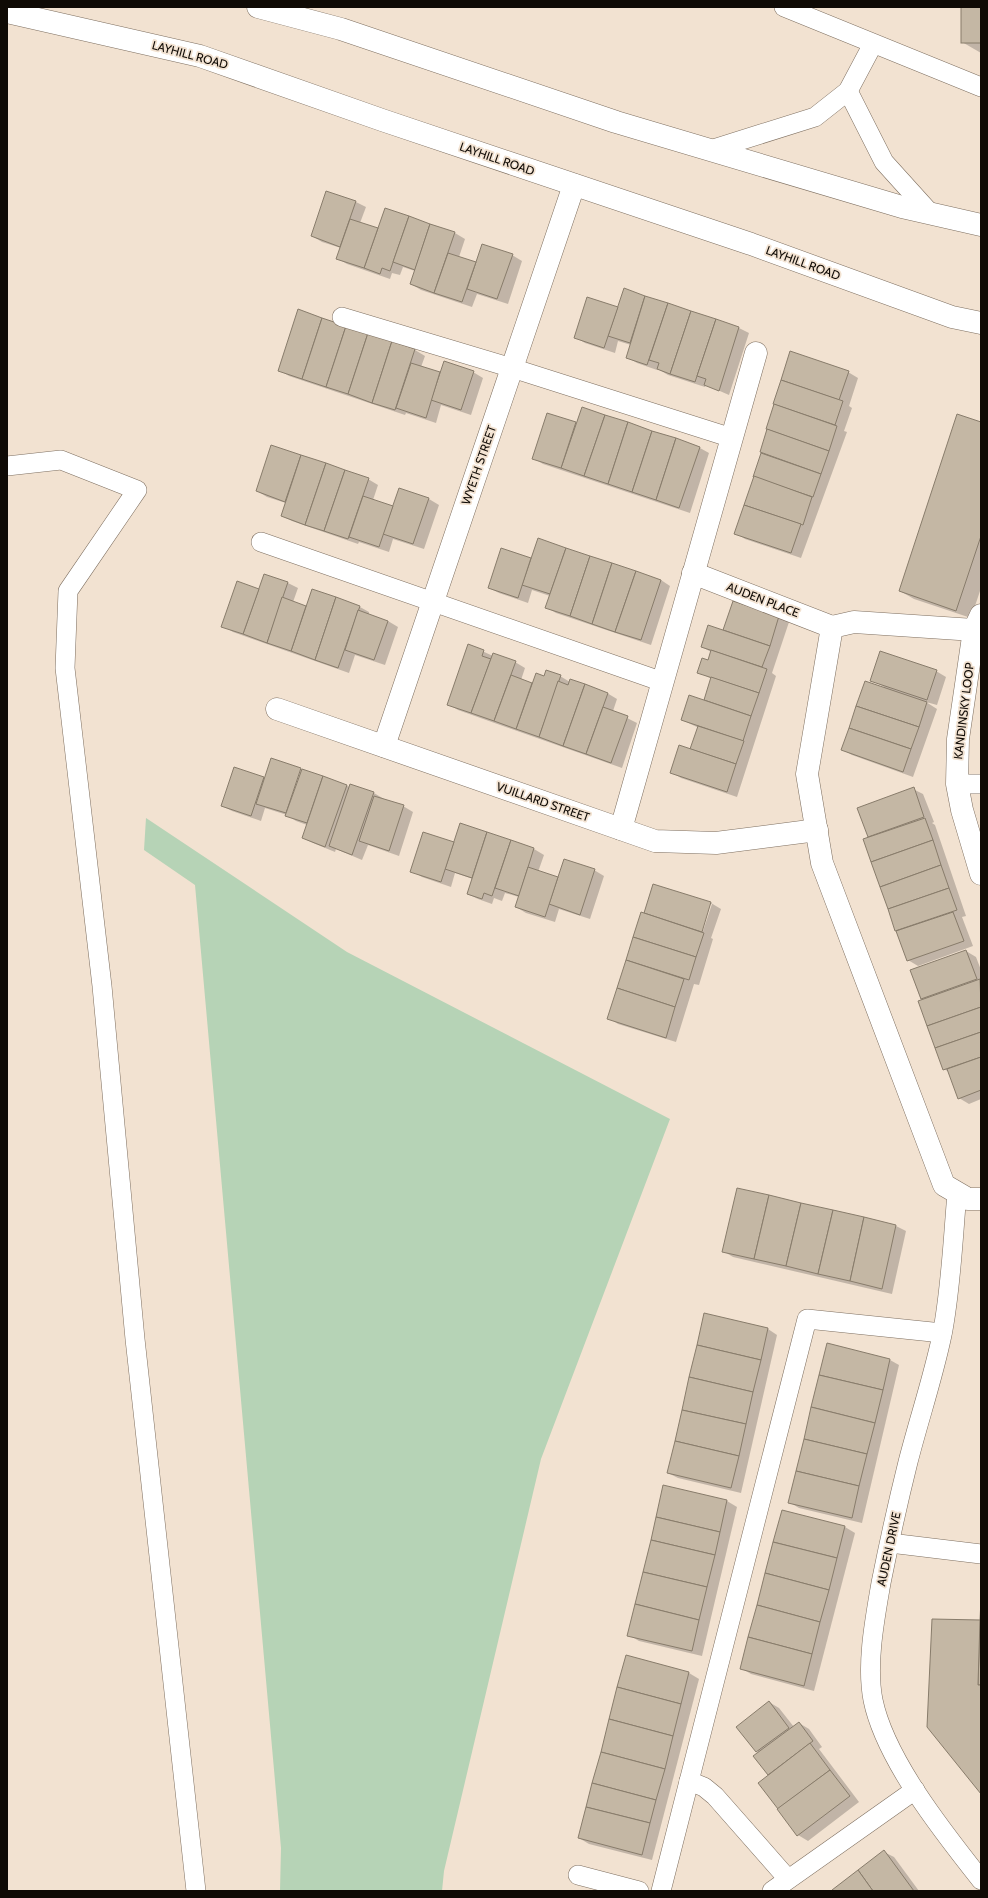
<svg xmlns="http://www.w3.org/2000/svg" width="988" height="1898" font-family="Cabin,sans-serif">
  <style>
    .green { fill: #b6d3b6 }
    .shadow { fill: #0003; fill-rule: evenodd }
    .building { fill: #c4b7a4; stroke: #887c6b }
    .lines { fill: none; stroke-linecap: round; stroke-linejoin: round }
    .service-casing { stroke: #7e6f60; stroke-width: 20 }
    .minor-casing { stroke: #7e6f60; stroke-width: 23 }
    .secondary-casing { stroke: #7e6f60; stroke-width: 23 }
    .service { stroke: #fff; stroke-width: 19 }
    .minor { stroke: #fff; stroke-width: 22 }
    .secondary { stroke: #fff; stroke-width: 22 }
    .labels { text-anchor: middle; stroke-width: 3.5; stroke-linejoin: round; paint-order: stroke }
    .street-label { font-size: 12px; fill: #0f0a05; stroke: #f2e2d1 }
  </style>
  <rect width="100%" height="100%" fill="#f2e2d1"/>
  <path class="green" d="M146,818L347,952L670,1119L541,1459L444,1871L442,1891H280L281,1848L195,885L144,850Z"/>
  <g class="shadow">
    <path d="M962,7H981V53L962,42Z"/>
    <path d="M356,202L366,207L360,223L379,230L386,209L455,233L465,239L459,257L477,263L512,255L522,261L508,304L477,294L472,307L421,290L411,284L415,271L403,267L400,275L392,273L390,279L347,264L337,258L341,248L322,242L312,236Z"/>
    <path d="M624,290L739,328L749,333L729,395L706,385L705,387L668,375L658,369L657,370L637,363L627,357L631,345L618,341L615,353L585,343L575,337L618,308Z"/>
    <path d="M299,311L415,350L425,356L421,367L441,374L473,372L483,378L471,415L441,405L436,423L406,413L405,415L289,376L279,370Z"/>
    <path d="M848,372L858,378L849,406L852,408L844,431L847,432L801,558L745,539L736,533L755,477L768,429Z"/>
    <path d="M548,414L577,424L700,448L709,453L690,513L543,464L533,458Z"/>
    <path d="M981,423V588L971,618L914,599L900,591Z"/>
    <path d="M272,446L368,479L378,485L373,500L393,507L429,499L439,505L424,549L393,539L389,552L359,542L358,544L292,521L282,516L286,503L267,497L257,491Z"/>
    <path d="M502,549L532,559L661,580L670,586L651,645L556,613L546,607L550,596L532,590L528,603L499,593L489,588Z"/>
    <path d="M288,583L298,588L293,602L307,607H360L369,612V615L388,621L398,627L385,665L355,655L349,673L233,632L223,626L259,590Z"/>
    <path d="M733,602L779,617L789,622L772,673L776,676L737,797L681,778L671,772L691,751L699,728L682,720L704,701L712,679L698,672L708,661L711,652L702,647L724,631Z"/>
    <path d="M469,645L493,656L515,662L525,668L521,680L533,684L545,677L560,676L570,682L607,693L617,699L613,711L637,723L622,768L458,710L448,704Z"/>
    <path d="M936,671L946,677L937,705L926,702L937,709L913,777L852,755L843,750L884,687L872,680Z"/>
    <path d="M235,768L265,778L300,769L291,798H293L301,769L350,787L351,785L374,793L384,799L403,806L413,812L399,856L368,845L362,860L336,849L335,852L313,843L303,838L307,825L296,821L287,815L265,808L261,821L232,811L222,806Z"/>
    <path d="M913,789L923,794L934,822L932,823L935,825L966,916L962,917L973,946L918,966L908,960L896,931L865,840L871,838L869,836Z"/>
    <path d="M460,825L534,849L544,855L538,872L558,878L594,870L604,876L590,919L559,909L555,922L526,913L516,907L519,897L505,893L502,901L494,898L492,904L478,899L468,894L473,879L455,873L451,887L422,877L412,871L454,843Z"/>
    <path d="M654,885L711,903L721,909L711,938L713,939L699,985L694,984L676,1042L618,1024L609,1018L642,913L644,914ZM710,904H712L701,937L699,936Z"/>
    <path d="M966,951L976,957L981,970V1099L969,1104L959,1098L949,1072L944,1069L911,971Z"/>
    <path d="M896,1226L906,1231L892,1294L733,1257L723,1251Z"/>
    <path d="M768,1329L777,1335L741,1493L678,1478L668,1473Z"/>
    <path d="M890,1360L899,1365L862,1523L799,1508L789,1502Z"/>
    <path d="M664,1486L727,1501L737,1507L702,1656L639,1641L629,1635Z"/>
    <path d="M845,1527L855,1533L814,1691L751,1674L741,1668Z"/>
    <path d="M626,1657L689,1673L699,1679L652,1860L589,1844L579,1838Z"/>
    <path d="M769,1702L779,1708L794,1727L799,1723L809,1729L822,1747L819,1749L859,1802L808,1841L798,1835L769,1775L754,1756L759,1753L738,1727Z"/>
    <path d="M884,1852L894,1857L919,1891H832Z"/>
  </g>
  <g class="building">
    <rect x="961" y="7" width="20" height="36"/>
    <path d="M326,191L356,201L340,247L311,236Z"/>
    <path d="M385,208L409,216L390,271L382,268L380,274L364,268Z"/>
    <path d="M409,216L430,224L415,270L393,262Z"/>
    <path d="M350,219L378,228L364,268L336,259Z"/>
    <path d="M430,224L455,232L434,293L410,284Z"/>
    <path d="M482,244L513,254L497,299L467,289Z"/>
    <path d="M448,253L476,262L462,302L434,293Z"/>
    <path d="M624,288L645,296L630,343L608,336Z"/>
    <path d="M645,296L668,303L647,365L626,358Z"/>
    <path d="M587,297L618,307L604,348L574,338Z"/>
    <path d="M668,303L691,311L670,374L657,369L659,363L649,360Z"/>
    <path d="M298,309L322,318L302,379L278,371Z"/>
    <path d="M691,311L716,319L695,382L670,374Z"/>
    <path d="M322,318L346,326L326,387L302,379Z"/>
    <path d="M716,319L739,327L719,391L704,385L706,379L697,376Z"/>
    <path d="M346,326L368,333L348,394L326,387Z"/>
    <path d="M368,333L392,341L372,403L348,394Z"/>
    <path d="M392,341L415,349L395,410L372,403Z"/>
    <path d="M790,351L849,371L839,400L781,380Z"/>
    <path d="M444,361L474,371L461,410L431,400Z"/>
    <path d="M411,363L440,372L426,418L396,408Z"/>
    <path d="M781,380L843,401L835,425L773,404Z"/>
    <path d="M774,404L837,426L829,451L766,429Z"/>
    <path d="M582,407L605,415L584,476L561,468Z"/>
    <path d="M547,413L576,422L561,468L532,459Z"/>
    <path d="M957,414L981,422V536L956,611L899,591Z"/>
    <path d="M605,415L628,422L608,484L584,476Z"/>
    <path d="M628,422L652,431L632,492L608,484Z"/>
    <path d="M767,429L829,451L821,474L760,452Z"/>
    <path d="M652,431L676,438L656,500L632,492Z"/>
    <path d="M676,438L700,447L679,508L656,500Z"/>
    <path d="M271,445L301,455L285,502L256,491Z"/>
    <path d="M761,453L821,474L813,497L753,477Z"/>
    <path d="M301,455L326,463L305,525L281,516Z"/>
    <path d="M326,463L345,470L324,531L305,525Z"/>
    <path d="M345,470L369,478L348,539L324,531Z"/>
    <path d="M754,476L812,497L803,525L744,505Z"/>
    <path d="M399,488L429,498L413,544L383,534Z"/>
    <path d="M363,496L393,506L379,547L349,537Z"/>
    <path d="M744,505L801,524L791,553L734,534Z"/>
    <path d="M538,538L566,548L550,594L522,585Z"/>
    <path d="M501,548L531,558L518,598L488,588Z"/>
    <path d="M566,548L590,556L570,616L545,608Z"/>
    <path d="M590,556L612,563L592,624L570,616Z"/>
    <path d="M612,563L636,571L615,632L592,624Z"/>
    <path d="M636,571L661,580L641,640L615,632Z"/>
    <path d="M264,574L288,582L267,643L243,634Z"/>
    <path d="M237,581L259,589L243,634L221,627Z"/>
    <path d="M312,589L336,597L315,660L291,651Z"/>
    <path d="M282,597L306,606L291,651L267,643Z"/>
    <path d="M336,597L360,606L338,668L315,660Z"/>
    <path d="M733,601L779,616L770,646L723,630Z"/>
    <path d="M358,610L388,621L374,660L345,650Z"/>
    <path d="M708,625L770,646L762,667L701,647Z"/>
    <path d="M468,644L484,650L482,656L491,659L471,713L447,705Z"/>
    <path d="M711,650L767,669L759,693L697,673L702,658L708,660Z"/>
    <path d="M880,651L937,670L927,700L870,681Z"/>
    <path d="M493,653L516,661L494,721L471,713Z"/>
    <path d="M546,670L561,675L539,737L516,729L536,673L544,676Z"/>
    <path d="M511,675L532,683L516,729L494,721Z"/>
    <path d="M711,677L759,693L751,716L704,700Z"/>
    <path d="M570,679L585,684L563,746L539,737L558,681L568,685Z"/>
    <path d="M865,681L927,702L919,727L856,706Z"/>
    <path d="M585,684L608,693L586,754L563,746Z"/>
    <path d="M689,695L751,716L743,741L681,720Z"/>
    <path d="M856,706L919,727L911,749L849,728Z"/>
    <path d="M603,707L628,716L611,763L586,754Z"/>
    <path d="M698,726L744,741L736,764L690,749Z"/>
    <path d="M849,728L911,749L903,772L841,750Z"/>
    <path d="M679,745L736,764L727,792L670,773Z"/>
    <path d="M271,758L301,768L286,813L256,804Z"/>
    <path d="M234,767L264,777L251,816L221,806Z"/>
    <path d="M302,769L323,776L307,823L285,816Z"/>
    <path d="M323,776L347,785L325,847L302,838Z"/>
    <path d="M350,784L374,792L352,855L329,846Z"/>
    <path d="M914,787L924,817L868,837L857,808Z"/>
    <path d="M374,796L404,805L389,851L359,841Z"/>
    <path d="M925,818L933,840L871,862L863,839Z"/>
    <path d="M460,823L487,832L472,878L445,869Z"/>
    <path d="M423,832L454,842L441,882L410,872Z"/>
    <path d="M487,832L511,840L492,896L484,893L482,899L467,894Z"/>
    <path d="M511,840L534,848L519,896L495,888Z"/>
    <path d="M933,840L941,865L880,887L871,862Z"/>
    <path d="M564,859L595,869L580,915L549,904Z"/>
    <path d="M941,865L949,888L888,909L880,887Z"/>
    <path d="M528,867L558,877L545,917L515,907Z"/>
    <path d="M653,884L711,902L702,932L644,913Z"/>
    <path d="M949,888L957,910L895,931L888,909Z"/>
    <path d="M641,912L704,933L696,957L633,937Z"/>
    <path d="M953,912L964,941L907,961L896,931Z"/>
    <path d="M633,937L696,957L689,980L626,960Z"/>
    <path d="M966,950L977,979L921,999L910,970Z"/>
    <path d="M626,960L684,979L675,1007L617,988Z"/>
    <path d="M980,979L981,1007L927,1026L918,1001Z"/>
    <path d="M617,988L675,1007L666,1038L607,1019Z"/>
    <path d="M981,1007V1032L935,1048L927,1026Z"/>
    <path d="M981,1032V1057L943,1070L935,1048Z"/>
    <path d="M981,1057V1090L958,1099L947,1069Z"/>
    <path d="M737,1188L769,1195L754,1259L722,1252Z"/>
    <path d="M769,1195L801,1203L786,1266L754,1259Z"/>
    <path d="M801,1203L833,1210L818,1274L786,1266Z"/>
    <path d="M833,1210L864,1217L850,1281L818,1274Z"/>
    <path d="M864,1217L896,1225L882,1289L850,1281Z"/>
    <path d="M704,1313L768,1328L761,1360L697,1345Z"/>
    <path d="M827,1343L890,1359L883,1390L819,1375Z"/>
    <path d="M697,1345L761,1360L753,1392L689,1377Z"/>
    <path d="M819,1375L883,1390L875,1423L811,1407Z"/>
    <path d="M689,1377L753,1392L746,1424L682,1410Z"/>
    <path d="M811,1407L875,1423L867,1454L804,1439Z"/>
    <path d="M682,1410L746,1424L739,1456L675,1441Z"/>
    <path d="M804,1439L867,1454L859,1486L796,1471Z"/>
    <path d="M675,1441L739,1456L731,1488L667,1473Z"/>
    <path d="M796,1471L859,1486L852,1518L788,1503Z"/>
    <path d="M663,1485L727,1500L720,1532L656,1517Z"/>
    <path d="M782,1510L845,1526L837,1558L773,1542Z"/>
    <path d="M656,1517L720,1532L715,1555L651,1540Z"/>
    <path d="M651,1540L715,1555L707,1587L643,1572Z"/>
    <path d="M773,1542L837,1558L829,1590L765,1573Z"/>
    <path d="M643,1572L707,1587L699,1620L635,1604Z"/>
    <path d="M765,1573L829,1590L820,1622L757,1605Z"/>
    <path d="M981,1599V1685H978L980,1620Z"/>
    <path d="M635,1604L699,1620L692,1651L627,1636Z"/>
    <path d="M757,1605L820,1622L812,1654L748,1637Z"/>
    <path d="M932,1619L980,1620L978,1685H981V1794L927,1727Z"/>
    <path d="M748,1637L812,1654L804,1686L740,1669Z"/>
    <path d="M626,1655L689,1672L681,1704L617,1687Z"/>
    <path d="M617,1687L681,1704L673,1736L609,1719Z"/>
    <path d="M769,1701L789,1728L756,1752L736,1727Z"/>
    <path d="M609,1719L673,1736L665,1769L601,1752Z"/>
    <path d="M799,1722L813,1741L768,1775L753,1756Z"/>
    <path d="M810,1743L830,1770L778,1809L758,1783Z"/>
    <path d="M601,1752L665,1769L656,1800L592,1783Z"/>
    <path d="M830,1770L850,1796L797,1836L777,1809Z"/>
    <path d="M592,1783L656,1800L650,1823L586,1807Z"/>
    <path d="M586,1807L650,1823L642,1855L578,1838Z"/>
    <path d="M884,1850L914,1891H873L858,1870Z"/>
    <path d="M858,1870L873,1891H833L832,1890Z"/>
  </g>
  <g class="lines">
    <defs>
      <g id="service">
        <path d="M784,7L981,87"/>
        <path d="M848,91L884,162L931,214"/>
        <path d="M710,150L815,117L848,91L873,44"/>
        <path d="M342,317L512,368L732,438"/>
        <path d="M7,466L61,460L137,490L68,591L65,668L102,986L135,1339L196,1891"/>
        <path d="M261,542L663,682"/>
        <path d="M957,784H981"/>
        <path d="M957,1193C953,1238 951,1290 942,1335C933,1378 919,1419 908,1462C898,1502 889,1543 881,1583C875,1618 866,1664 873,1700C885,1759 943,1832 981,1880"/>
        <path d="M890,1543L981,1554"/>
        <path d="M689,1781L704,1787L715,1796L788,1879"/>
        <path d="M578,1875L639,1891"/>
        <path d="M661,1891L807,1319L942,1333"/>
        <path d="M772,1891L915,1790"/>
      </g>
      <g id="minor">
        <path d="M693,573L832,627"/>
        <path d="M981,615L974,630L958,739L957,784L962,810L981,874"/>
        <path d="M974,630L854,622L832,627L807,774L822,863L944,1185L968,1199H981"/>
        <path d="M277,709L655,841L716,843L817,830"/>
        <path d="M384,746L574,185"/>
        <path d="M621,829L756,353"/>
      </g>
      <g id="secondary">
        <path d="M258,7L341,29L616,122L902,207L981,225"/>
        <path d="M7,12L200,56L382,120L751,244L952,317L981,323"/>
      </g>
    </defs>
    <use href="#service" class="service-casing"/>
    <use href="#minor" class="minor-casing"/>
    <use href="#secondary" class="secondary-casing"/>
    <use href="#service" class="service"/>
    <use href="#minor" class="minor"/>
    <use href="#secondary" class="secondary"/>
  </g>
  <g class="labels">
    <g class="street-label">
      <text transform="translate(190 55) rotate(15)" y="4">LAYHILL ROAD</text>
      <text transform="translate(497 159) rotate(19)" y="4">LAYHILL ROAD</text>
      <text transform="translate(803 263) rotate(20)" y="4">LAYHILL ROAD</text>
      <text transform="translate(479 465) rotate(-71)" y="4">WYETH STREET</text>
      <text transform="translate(763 600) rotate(21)" y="4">AUDEN PLACE</text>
      <text transform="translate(964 711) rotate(-83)" y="4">KANDINSKY LOOP</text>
      <text transform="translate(543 802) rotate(19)" y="4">VUILLARD STREET</text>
      <text transform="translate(889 1549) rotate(-78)" y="4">AUDEN DRIVE</text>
    </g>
  </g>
  <rect width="988" height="1898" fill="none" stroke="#0f0a05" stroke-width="16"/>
</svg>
